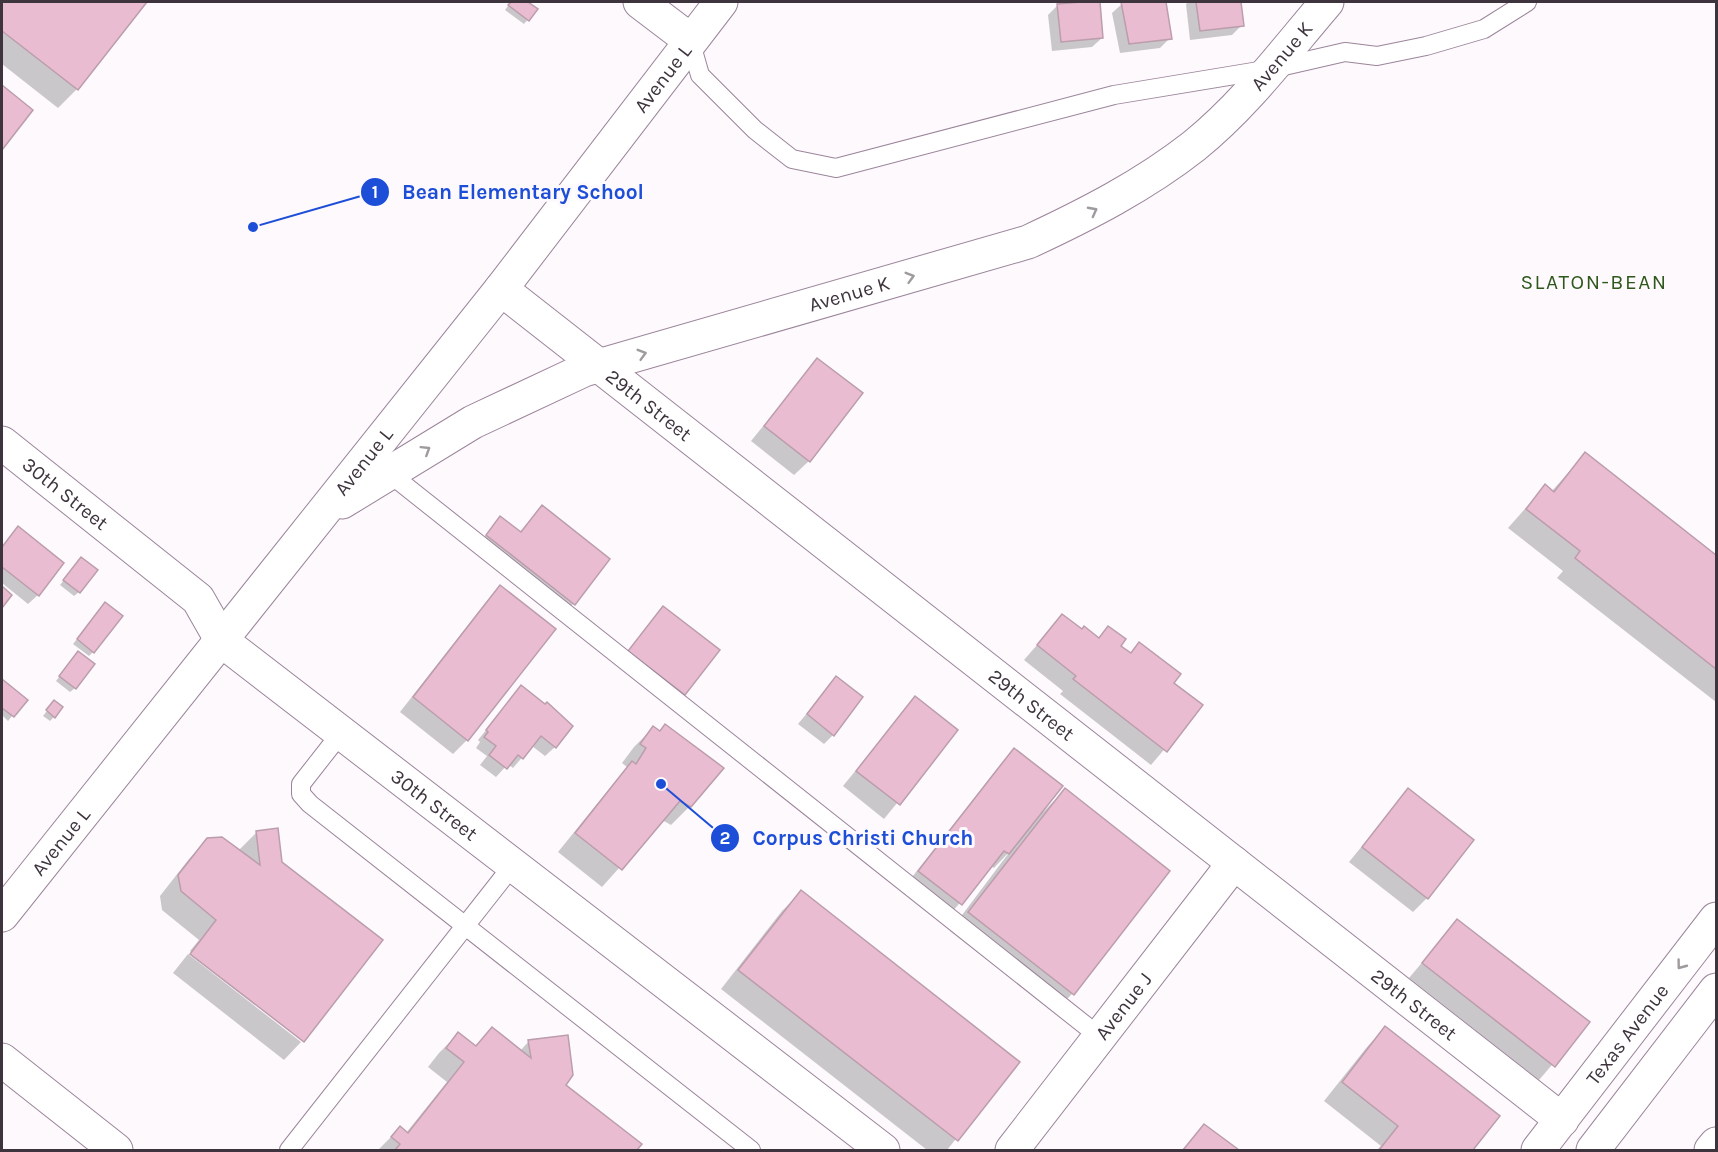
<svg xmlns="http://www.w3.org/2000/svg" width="1718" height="1152" font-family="Karla,sans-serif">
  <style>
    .shadow { fill: #0003 }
    .building { fill: #e9bcd1; stroke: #bb9dab; stroke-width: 1.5 }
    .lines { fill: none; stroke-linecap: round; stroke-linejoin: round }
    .lane-casing { stroke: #9b859a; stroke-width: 20 }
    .street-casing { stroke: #9b859a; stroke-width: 35 }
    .secondary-casing { stroke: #9b859a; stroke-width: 35 }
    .highway-casing { stroke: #9b859a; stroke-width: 35 }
    .lane { stroke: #fff; stroke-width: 18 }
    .street { stroke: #fff; stroke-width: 33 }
    .secondary { stroke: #fff; stroke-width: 33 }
    .highway { stroke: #fff; stroke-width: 33 }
    .oneway { stroke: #9e9a9e }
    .labels { text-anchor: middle; stroke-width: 6; stroke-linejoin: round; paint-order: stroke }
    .street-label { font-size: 20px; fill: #3d343d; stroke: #fdf9fd }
    .neighbourhood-label { font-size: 21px; letter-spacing: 1.5px; fill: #2f581c; stroke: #fdf9fd }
    .leader { fill: none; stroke: #1d4ed8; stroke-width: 2 }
    .callout-dot { fill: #1d4ed8; stroke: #fdf9fd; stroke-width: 2 }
    .mark-label { font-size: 18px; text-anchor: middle; font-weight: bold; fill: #fff }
    .callout-label { font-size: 21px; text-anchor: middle; font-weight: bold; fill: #1d4ed8; stroke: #fdf9fd; stroke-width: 6; stroke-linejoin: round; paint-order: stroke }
  </style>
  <rect width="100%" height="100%" fill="#fdf9fd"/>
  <g class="shadow">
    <path d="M2,2H145L77,89L58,108L2,64Z"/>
    <path d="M511,2H526L536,10L524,24L505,10Z"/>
    <path d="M1098,2L1102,38L1092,47L1052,51L1048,15L1057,6Z"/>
    <path d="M1164,2L1170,38L1160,48L1120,53L1112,13L1122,4Z"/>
    <path d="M1189,2H1239L1242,25L1232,35L1190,40L1186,4Z"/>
    <path d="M2,87L31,110L2,147Z"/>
    <path d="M817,360L809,461L794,475L751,441Z"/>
    <path d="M1585,454L1716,557V702L1557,578L1563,571L1508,528L1545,486L1551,492Z"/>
    <path d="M542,507L573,604L559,618L473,550L501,518L519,533Z"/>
    <path d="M18,528L38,595L28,604L2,583V547Z"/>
    <path d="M77,563L79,592L74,596L60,585Z"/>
    <path d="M500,587L467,740L453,754L400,712L486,602Z"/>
    <path d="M101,609L93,652L89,656L73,644Z"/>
    <path d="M1062,616L1081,631L1098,638L1108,628L1119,646L1129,654L1139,644L1172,683L1201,706L1151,765L1060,694L1063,691L1024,660Z"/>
    <path d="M654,618L718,651L674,704L620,661Z"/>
    <path d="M74,657L75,688L70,692L56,681Z"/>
    <path d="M836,678L833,735L824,744L798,724Z"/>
    <path d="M2,681L25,700L8,721L2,715Z"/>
    <path d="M521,687L555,747L545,756L532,746L513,768L508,764L496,777L480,765L487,756L476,748L480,742L478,740Z"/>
    <path d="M915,698L956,731L884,819L843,786Z"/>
    <path d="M50,707L54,717L50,721L43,716Z"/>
    <path d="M665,726L690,806L671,825L662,820L602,887L558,852L627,767L622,763L634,747L653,728L659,732Z"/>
    <path d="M1014,750L1043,812L1065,790L1072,994L1054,1012L950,931L1011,850L994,868L991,866L947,918L905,886L1000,765Z"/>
    <path d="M1408,790L1427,898L1413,912L1349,862Z"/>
    <path d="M257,832L281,863L381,941L302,1041L190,951L199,940L162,910L160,896L189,859L208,840L238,851Z"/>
    <path d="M801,892L1018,1062L947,1150H927L721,989L782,911Z"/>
    <path d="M1457,921L1588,1023L1539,1080L1409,978Z"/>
    <path d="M188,954L301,1042L284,1060L173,973Z"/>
    <path d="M1385,1028L1498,1116L1471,1150H1377L1381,1146L1324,1101L1367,1047Z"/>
    <path d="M492,1029L520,1051L529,1041L564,1085L640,1144L635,1150H378L400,1128L406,1133L447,1082L428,1067L439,1053L458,1034L474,1047Z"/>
    <path d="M1204,1126L1236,1150H1182Z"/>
  </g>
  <g class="building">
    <path d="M2,2H147L78,90L2,31Z"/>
    <path d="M511,2H528L538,9L529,21L508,5Z"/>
    <path d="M1082,2H1100L1103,38L1061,42L1057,4Z"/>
    <path d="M1121,2H1166L1172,39L1129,44Z"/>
    <path d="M1196,2H1241L1244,26L1200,31Z"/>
    <path d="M2,85L33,110L2,150Z"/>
    <path d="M817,358L863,393L810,462L764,426Z"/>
    <path d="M1585,452L1716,555V669L1575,558L1580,551L1526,509L1545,484L1554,492Z"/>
    <path d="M542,505L610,559L575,605L486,535L500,516L521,532Z"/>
    <path d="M18,526L64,563L39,596L2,567V547Z"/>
    <path d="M81,557L98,570L80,593L63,580Z"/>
    <path d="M500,585L556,629L468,741L413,697Z"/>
    <path d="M2,586L12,595L2,608Z"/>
    <path d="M105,602L123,616L94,653L77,639Z"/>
    <path d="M663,606L720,650L685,695L628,651Z"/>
    <path d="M1062,614L1082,629L1084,626L1099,638L1108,626L1126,639L1121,646L1131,653L1139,642L1181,674L1174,683L1203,705L1167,752L1073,679L1076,676L1037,645Z"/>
    <path d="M78,651L95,664L76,689L59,676Z"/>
    <path d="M836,676L863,697L834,736L807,714Z"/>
    <path d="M2,679L28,700L14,717L2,708Z"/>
    <path d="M521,685L545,704L547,702L573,726L556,748L541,736L523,759L518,755L507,769L489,755L496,746L484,737L488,732L486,730Z"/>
    <path d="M915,696L958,730L900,805L856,771Z"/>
    <path d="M54,700L63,707L55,718L46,710Z"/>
    <path d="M665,724L724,768L691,807L680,801L622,870L575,833L632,761L636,764L646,748L640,744L653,726L660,731Z"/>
    <path d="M1014,748L1063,786L1009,854L1004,851L962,905L918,871Z"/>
    <path d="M1065,788L1170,871L1074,995L968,912Z"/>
    <path d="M1408,788L1474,840L1428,899L1362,847Z"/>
    <path d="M278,828L282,862L383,940L304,1042L190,954L216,920L181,891L178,875L207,838L222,837L260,865L256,831Z"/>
    <path d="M801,890L1020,1062L958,1141L738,970Z"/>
    <path d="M1457,919L1590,1022L1555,1067L1422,963Z"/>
    <path d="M1385,1026L1500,1116L1473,1150H1379L1398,1126L1342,1082Z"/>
    <path d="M492,1027L531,1058L528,1040L568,1035L573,1075L566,1085L642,1144L637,1150H395L400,1144L391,1137L400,1126L408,1133L464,1062L446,1048L458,1032L476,1046Z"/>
    <path d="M1204,1124L1239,1150H1183Z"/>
  </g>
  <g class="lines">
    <defs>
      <g id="lane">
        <path d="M690,40L700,75L755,130L792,159L836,168L1114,95L1271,69L1345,52L1377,56L1426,46L1484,29L1527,2"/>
        <path d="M389,473L1100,1037"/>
        <path d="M341,733L301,784V794L310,804L751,1150"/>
        <path d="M289,1150L513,865"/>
      </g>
      <g id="street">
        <path d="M640,2L690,40"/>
        <path id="s1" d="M501,289L1562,1120"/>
        <path id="s2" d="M2,443L198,599L222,641L883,1150"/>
        <path d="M2,1060L116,1150"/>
        <path id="s3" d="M1012,1150L1234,863"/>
      </g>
      <g id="secondary">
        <path id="s4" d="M342,502L473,422L584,370L1028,242C1086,215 1143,186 1194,146C1245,105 1285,51 1327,2"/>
        <path id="s5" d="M2,915L501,289L721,2"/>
        <path id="s6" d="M1538,1150L1716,919"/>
        <path d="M1593,1150L1716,990"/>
      </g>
      <path id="highway" d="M1711,1150L1716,1144"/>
    </defs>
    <use href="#lane" class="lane-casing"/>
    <use href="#street" class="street-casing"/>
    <use href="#secondary" class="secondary-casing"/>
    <use href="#highway" class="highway-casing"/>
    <use href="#lane" class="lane"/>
    <use href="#street" class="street"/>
    <use href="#secondary" class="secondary"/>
    <use href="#highway" class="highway"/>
  </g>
  <defs><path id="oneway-chevron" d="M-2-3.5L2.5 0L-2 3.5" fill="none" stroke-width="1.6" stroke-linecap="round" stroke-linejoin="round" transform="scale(1.5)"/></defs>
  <g class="oneway">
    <use href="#oneway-chevron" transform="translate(1093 211) rotate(-28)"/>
    <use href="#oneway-chevron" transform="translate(910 277) rotate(-16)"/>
    <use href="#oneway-chevron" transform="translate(642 354) rotate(-16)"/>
    <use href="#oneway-chevron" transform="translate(426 450) rotate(-32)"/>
    <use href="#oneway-chevron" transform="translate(1681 965) rotate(127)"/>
  </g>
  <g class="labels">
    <g class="street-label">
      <text dy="7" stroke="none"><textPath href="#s4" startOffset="1056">Avenue K</textPath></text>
      <text dy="7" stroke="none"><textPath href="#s5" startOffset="1066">Avenue L</textPath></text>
      <text dy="7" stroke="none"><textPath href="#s4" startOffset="552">Avenue K</textPath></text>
      <text dy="7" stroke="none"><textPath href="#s1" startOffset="188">29th Street</textPath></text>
      <text dy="7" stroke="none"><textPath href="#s5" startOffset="580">Avenue L</textPath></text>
      <text dy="7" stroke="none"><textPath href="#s2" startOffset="81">30th Street</textPath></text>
      <text dy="7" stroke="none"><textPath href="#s1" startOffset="674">29th Street</textPath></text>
      <text dy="7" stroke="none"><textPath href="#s2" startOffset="567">30th Street</textPath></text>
      <text dy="7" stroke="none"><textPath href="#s5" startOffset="94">Avenue L</textPath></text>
      <text dy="7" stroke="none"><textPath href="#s1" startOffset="1160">29th Street</textPath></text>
      <text dy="7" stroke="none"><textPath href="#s3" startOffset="182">Avenue J</textPath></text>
      <text dy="7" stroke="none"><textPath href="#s6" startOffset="146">Texas Avenue</textPath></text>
    </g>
    <g class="neighbourhood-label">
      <text x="1594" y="289">SLATON-BEAN</text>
    </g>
  </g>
  <path class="leader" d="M253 227L375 192M661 784L725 838"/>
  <g class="callout-dot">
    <circle cx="253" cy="227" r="6"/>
    <circle cx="661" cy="784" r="6"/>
    <circle cx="375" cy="192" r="15"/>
    <circle cx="725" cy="838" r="15"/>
  </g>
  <g class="mark-label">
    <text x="375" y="198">1</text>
    <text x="725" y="844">2</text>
  </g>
  <g class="callout-label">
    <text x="523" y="199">Bean Elementary School</text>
    <text x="863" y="845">Corpus Christi Church</text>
  </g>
  <rect width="1718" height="1152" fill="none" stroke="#3d343d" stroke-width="6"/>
</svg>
